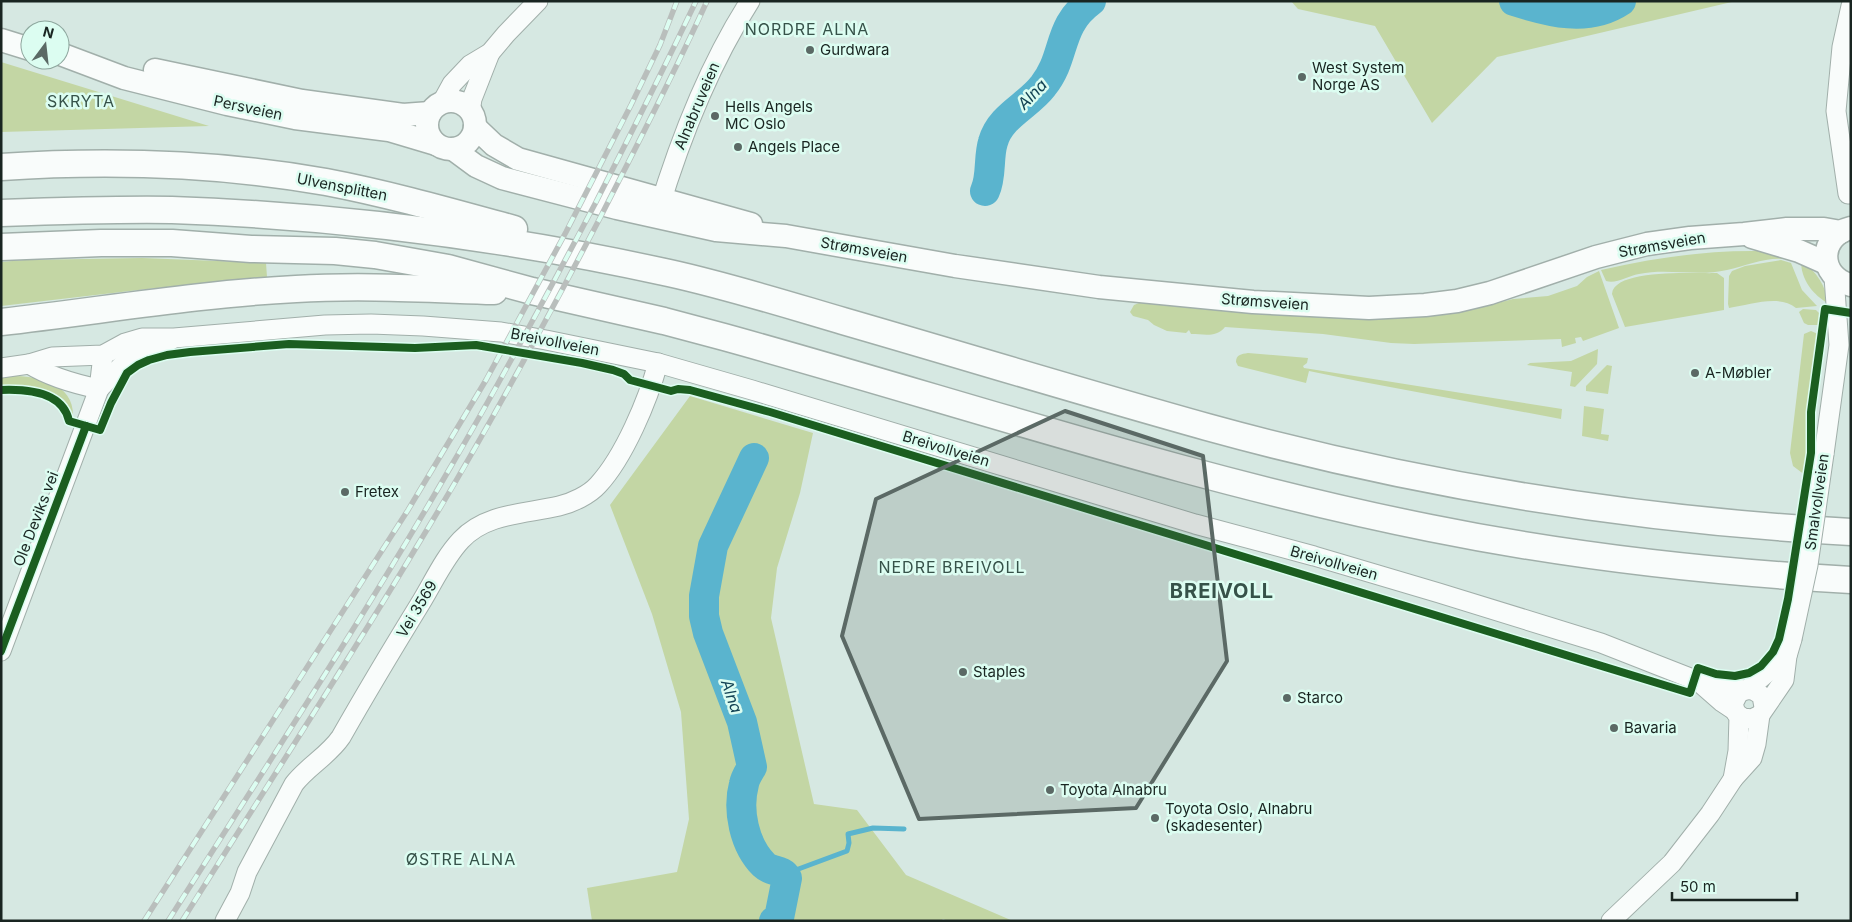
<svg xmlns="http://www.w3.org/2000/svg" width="1852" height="922" font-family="Inter,sans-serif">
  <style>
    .green { fill: #c3d6a4 }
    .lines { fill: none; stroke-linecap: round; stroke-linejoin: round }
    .stream { stroke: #5ab4ce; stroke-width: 5 }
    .river { stroke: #5ab4ce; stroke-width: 30 }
    .minor-casing { stroke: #a1afaa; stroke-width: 21 }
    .major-casing { stroke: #a1afaa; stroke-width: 25 }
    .highway-casing { stroke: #a1afaa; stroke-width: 29 }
    .minor { stroke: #f9fcfb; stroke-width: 19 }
    .major { stroke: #f9fcfb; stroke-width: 22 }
    .highway { stroke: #f9fcfb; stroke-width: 26 }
    .rail-casing { stroke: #b9bebc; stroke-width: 5.5 }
    .rail { stroke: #dcfdf1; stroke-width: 4; stroke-dasharray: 11; stroke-linecap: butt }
    .minor-bridge-casing { stroke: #a1afaa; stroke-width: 21; stroke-linecap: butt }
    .minor-bridge { stroke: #f9fcfb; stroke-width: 19 }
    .cycleway-casing { stroke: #dcfdf1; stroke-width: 11 }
    .cycleway { stroke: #1b5e20; stroke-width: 8 }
    .marked { fill: #5b6965; fill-opacity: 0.2; stroke: #5b6965; stroke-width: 4; stroke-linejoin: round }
    .poi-dot { fill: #5b6965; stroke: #dcfdf1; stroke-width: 2 }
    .labels { text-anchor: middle; stroke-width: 5; stroke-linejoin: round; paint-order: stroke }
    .poi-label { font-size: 15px; fill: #192521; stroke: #dcfdf1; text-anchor: start }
    .street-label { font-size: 15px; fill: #192521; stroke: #dcfdf1 }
    .neighbourhood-label { font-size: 16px; letter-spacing: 1px; fill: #365249; stroke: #dcfdf1 }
    .water-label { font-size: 16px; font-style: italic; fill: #134354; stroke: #dcfdf1 }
    .district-label { font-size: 20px; font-weight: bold; letter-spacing: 1px; fill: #365249; stroke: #dcfdf1 }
  </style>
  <rect width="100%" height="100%" fill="#d6e8e2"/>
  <g class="green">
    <path d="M1291,1H1736L1497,57L1432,123L1375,26L1298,9Z"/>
    <path d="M1,62L209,126L1,132Z"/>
    <path d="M1761,251L1791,260C1770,255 1748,265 1727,270C1698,277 1668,268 1639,274C1627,276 1617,284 1606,281L1601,270C1654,258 1706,250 1761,251Z"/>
    <path d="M142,258L266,263L267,277L147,289L1,306V262L24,260Z"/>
    <path d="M1781,260L1791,263L1802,290L1817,306L1796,308C1779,294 1750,305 1729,308L1728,304L1729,276L1732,271L1745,266Z"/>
    <path d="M1801,261C1817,271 1825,286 1829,304C1813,295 1801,280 1801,261Z"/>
    <path d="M1599,271L1619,328L1583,341L1581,337L1575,338L1576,343L1562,347L1561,339L1414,344L1391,343L1323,334L1225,327C1216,338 1204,334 1191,334L1189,330L1186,333L1167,331L1154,325L1148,320L1133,316L1130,312L1134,305L1139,303L1263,314L1364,318L1412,317L1474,309L1513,299L1548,296L1577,286L1587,277Z"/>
    <path d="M1717,273L1724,278V310L1625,327L1612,294C1614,268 1697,274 1717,273Z"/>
    <path d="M1803,309L1816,310L1820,314V325H1808L1804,323L1799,312Z"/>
    <path d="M1811,331L1818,334L1808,405V453L1805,475L1793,466L1790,453L1804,334Z"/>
    <path d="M1598,349L1597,364L1575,387L1570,386L1572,372L1527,365L1530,363L1571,361Z"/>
    <path d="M1248,353L1308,358L1307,363L1303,366L1304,368L1562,409L1561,419L1358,381L1309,371L1306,383L1238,366L1236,362C1236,355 1241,354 1248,353Z"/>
    <path d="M1607,365L1612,366L1608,394L1586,391V386Z"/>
    <path d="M11,376C37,376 74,383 73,416C70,411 68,403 63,399C47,386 20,386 1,386V378Z"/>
    <path d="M690,396L813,433L800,493L777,568L771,618L814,804L857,810L906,875L1013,921H948L943,919L941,921H592L587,888L677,872L689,819L681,712L652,614L610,505Z"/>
    <path d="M1584,406L1604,409L1601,434L1609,435L1608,441L1582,436Z"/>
  </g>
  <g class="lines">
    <path class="stream" d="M785,874L847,851L849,843L848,834L873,828L904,829"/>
    <g class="river">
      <path d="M1514,1C1549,12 1588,23 1621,1"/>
      <path d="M985,191C992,176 988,158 993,142C1000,116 1028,106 1043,86C1067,56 1056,27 1091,1"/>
      <path d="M754,458L713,546L704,596V616L708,633L742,722L752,767C749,772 745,778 744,784C737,810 744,845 764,865C771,872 782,869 787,878L779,918L774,921"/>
    </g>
    <defs>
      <g id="minor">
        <path d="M441,104L452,84L470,65L490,53L506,34L538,1"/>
        <path d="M470,112L472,99L490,53"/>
        <path d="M1848,194L1836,111L1842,47L1851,6"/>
        <path d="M658,212C680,139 709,65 750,1"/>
        <path d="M29,364C50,377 75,384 99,389"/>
        <path d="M1,368L29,364L52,357L103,355L125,343L142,338H174L325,325L371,324L423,326L501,332L546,340L658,363L752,390L1195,524L1314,556L1439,593L1601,643L1698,681L1723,684L1743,690"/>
        <path d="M99,389L126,361L171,340"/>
        <path d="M1824,454L1839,345L1834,277"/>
        <path d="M1,651L99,389L103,355"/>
        <path d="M1698,681L1722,702L1734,710"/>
        <path d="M1748,689L1787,656"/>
        <path d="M1764,707L1762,696C1754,689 1747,687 1738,694L1733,704L1736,713L1743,718L1752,719L1760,715L1784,680L1787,656L1792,639"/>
        <path d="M1733,779L1738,751L1739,716"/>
        <path d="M225,921L240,893L247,872L294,784C308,766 328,756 341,737C366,693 393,648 420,604C433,583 444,558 461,540C486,513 525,514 559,506C572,503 589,495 598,485C624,457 648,400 658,363"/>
        <path d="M1611,921L1672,863L1710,814L1733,779L1752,758L1756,744L1760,715"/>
      </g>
      <g id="major">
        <path d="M1,40L30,49"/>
        <path d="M63,55L124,78L227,104L295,118L389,130L436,144"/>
        <path d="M155,70L302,101L403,115L430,113"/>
        <circle cx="451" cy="125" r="24"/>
        <path d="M475,127L494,145L518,159L751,224"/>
        <path d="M453,149L476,166L502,178L617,208L716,230L786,236L955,266L1099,287L1253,302L1369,308L1425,305L1457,301L1490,293L1596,257L1647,244L1690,238L1744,234L1787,229H1824L1841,232"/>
        <path d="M1851,228C1818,236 1818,277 1851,285"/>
        <path d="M1752,237L1799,251L1826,263"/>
      </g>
      <g id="highway">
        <path d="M1,167C110,160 219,163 326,182C389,194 452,212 514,229"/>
        <path d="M1,213C58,211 115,209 172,210C339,216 506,237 669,273C728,286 785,304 843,321C964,356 1085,393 1207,427C1417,485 1633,520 1851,532"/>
        <path d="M1,247L101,243H172L251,249L335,251L375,255L448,268L532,291L664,321L724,337C959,402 1191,480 1430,528C1568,556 1710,572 1851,580"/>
        <path d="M1,322C99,311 197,294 296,289C362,285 428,289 494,291"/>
      </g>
    </defs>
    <use href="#minor" class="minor-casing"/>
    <use href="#major" class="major-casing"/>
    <use href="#highway" class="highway-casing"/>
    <use href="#minor" class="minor"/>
    <use href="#major" class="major"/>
    <use href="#highway" class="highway"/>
    <defs>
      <g id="rail">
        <path d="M144,921L408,510L486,380L566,232L631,105L660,45L677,1"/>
        <path d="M168,921C263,771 361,622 450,468C501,381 549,291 596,202C630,135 664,69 696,1"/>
        <path d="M182,921C259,798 339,676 414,551C481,442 542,329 601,216C637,145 674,74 707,1"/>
      </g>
    </defs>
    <use href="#rail" class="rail-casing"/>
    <use href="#rail" class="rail"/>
    <defs>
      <path id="minor-bridge" d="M1792,639L1808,565L1824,454"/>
    </defs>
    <use href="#minor-bridge" class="minor-bridge-casing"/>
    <use href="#minor-bridge" class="minor-bridge"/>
    <defs>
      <g id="cycleway">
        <path d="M1,390C26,389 63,392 69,421L100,430L111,403L127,373L138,365L149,360L167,355L190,352L289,344L415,348L476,345L582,363L613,370L624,374L630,380L671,391L678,389L690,390L770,412L1690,693L1698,668L1716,674L1735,676L1749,673L1761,666L1773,652L1779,639L1788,599L1811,453V412L1825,309L1851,313"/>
        <path d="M1,651L86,426"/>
      </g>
    </defs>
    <use href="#cycleway" class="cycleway-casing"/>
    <use href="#cycleway" class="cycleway"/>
  </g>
  <path class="marked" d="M1065,411L1203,456L1227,661L1136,808L919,819L842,636L876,499Z"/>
  <g class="poi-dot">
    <circle cx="810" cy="50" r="5"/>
    <circle cx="1302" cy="77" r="5"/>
    <circle cx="715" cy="116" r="5"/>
    <circle cx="738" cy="147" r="5"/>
    <circle cx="1695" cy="373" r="5"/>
    <circle cx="345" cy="492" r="5"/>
    <circle cx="963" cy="672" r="5"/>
    <circle cx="1287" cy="698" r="5"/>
    <circle cx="1614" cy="728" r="5"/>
    <circle cx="1050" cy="790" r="5"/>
    <circle cx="1155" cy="818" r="5"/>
  </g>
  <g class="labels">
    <g class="poi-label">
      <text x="820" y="55">Gurdwara</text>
      <text x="1312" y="73">West System<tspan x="1312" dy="17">Norge AS</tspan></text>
      <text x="725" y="112">Hells Angels<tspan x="725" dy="17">MC Oslo</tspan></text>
      <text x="748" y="152">Angels Place</text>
      <text x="1705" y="378">A-Møbler</text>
      <text x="355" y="497">Fretex</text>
      <text x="973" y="677">Staples</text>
      <text x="1297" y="703">Starco</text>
      <text x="1624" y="733">Bavaria</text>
      <text x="1060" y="795">Toyota Alnabru</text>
      <text x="1165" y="814">Toyota Oslo, Alnabru<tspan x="1165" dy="17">(skadesenter)</tspan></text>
    </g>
    <g class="street-label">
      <text transform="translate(697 106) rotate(-67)" y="5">Alnabruveien</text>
      <text transform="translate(248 108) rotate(12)" y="5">Persveien</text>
      <text transform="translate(342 187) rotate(11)" y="5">Ulvensplitten</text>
      <text transform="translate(1662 245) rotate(-10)" y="5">Strømsveien</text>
      <text transform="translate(864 250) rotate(10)" y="5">Strømsveien</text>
      <text transform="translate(1265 302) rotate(4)" y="5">Strømsveien</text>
      <text transform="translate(555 342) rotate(11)" y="5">Breivollveien</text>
      <text transform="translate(946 449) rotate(17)" y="5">Breivollveien</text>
      <text transform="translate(1817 502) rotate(-82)" y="5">Smalvollveien</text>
      <text transform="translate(36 519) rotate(-69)" y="5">Ole Deviks vei</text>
      <text transform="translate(1334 563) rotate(16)" y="5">Breivollveien</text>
      <text transform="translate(417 609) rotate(-59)" y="5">Vei 3569</text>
    </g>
    <g class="neighbourhood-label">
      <text x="807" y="35">NORDRE ALNA</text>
      <text x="81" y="107">SKRYTA</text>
      <text x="952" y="573">NEDRE BREIVOLL</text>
      <text x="461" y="865">ØSTRE ALNA</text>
    </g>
    <g class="water-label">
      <text transform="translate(1032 94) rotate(-46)" y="6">Alna</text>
      <text transform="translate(732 696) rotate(71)" y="6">Alna</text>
    </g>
    <g class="district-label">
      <text x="1222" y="598">BREIVOLL</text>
    </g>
  </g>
  <rect width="1852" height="922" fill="none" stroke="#192521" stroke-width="5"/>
  <g transform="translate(45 45) rotate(15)"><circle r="24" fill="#dcfdf1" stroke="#8ea79e"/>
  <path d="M0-4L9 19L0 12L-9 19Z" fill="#5b6965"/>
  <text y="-8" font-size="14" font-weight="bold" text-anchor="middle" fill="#192521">N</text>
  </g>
  <path d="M1672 892v8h125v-8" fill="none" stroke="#192521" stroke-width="2.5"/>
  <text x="1680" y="892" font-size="15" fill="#192521" stroke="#dcfdf1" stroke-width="4" paint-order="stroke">50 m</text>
</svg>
